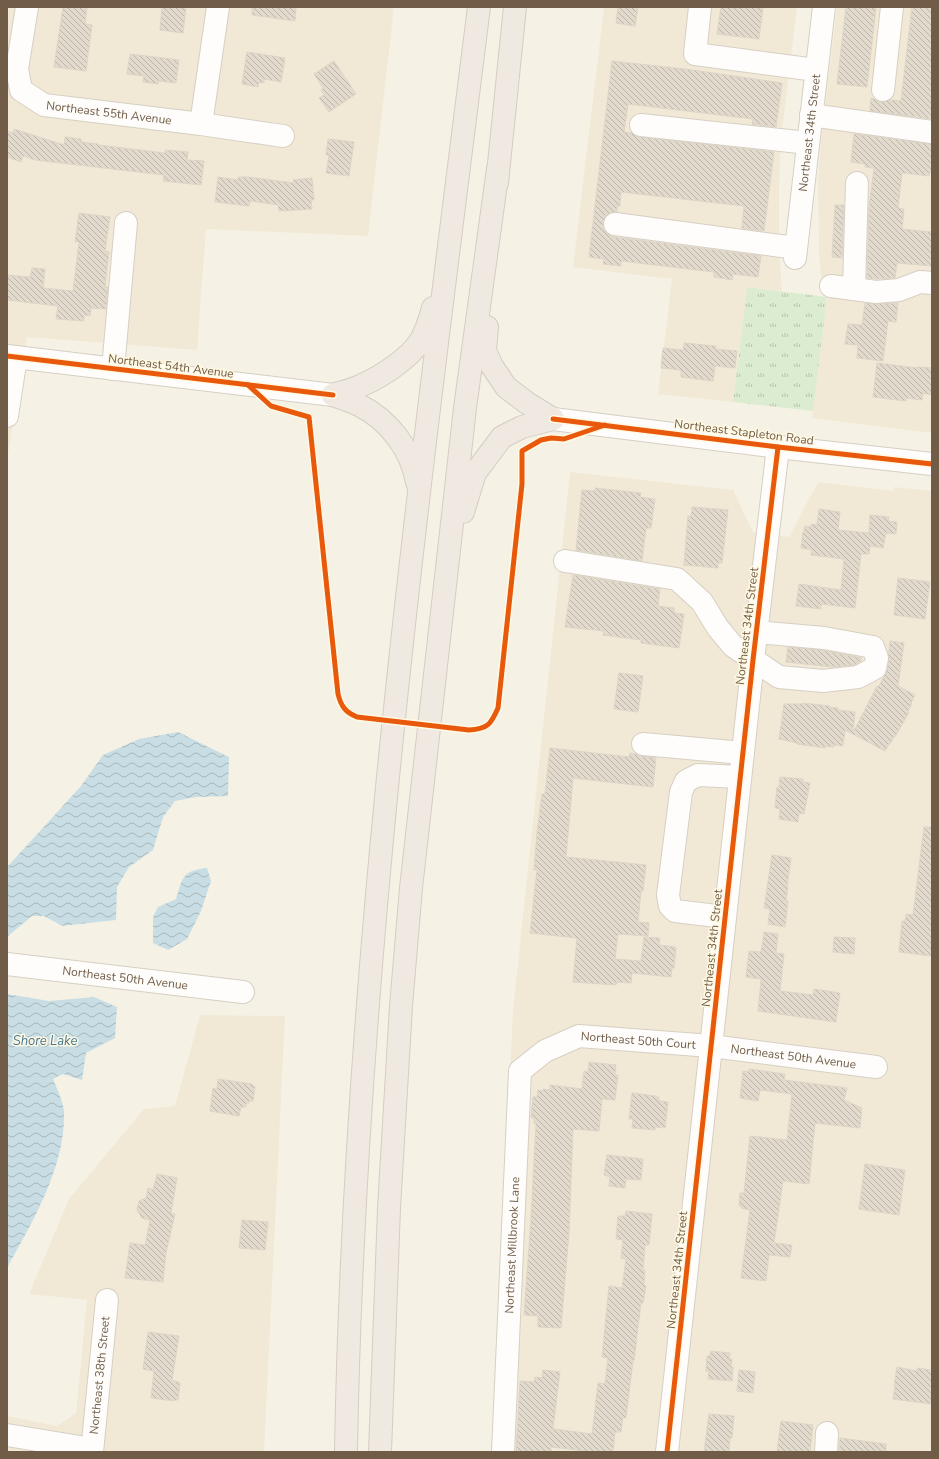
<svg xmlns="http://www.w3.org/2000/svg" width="939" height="1459" font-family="'Nunito Sans',sans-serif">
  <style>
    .residential { fill: #f1e9d5 }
    .grass { fill: url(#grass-tufts) }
    .water { fill: url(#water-waves) }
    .building { fill: url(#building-back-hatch); stroke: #ddd5c8 }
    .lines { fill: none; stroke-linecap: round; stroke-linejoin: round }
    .minor-casing { stroke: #d6cfc3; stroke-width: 24 }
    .highway-casing { stroke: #d4cdc3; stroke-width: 24 }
    .minor { stroke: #fefdfb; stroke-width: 22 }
    .highway { stroke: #f0e9e2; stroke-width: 22 }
    .cycleway-casing { stroke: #fff9e4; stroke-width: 8 }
    .cycleway { stroke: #e8590c; stroke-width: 5 }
    .labels { text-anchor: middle; stroke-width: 3; stroke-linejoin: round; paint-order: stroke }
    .street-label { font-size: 12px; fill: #715d47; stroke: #fff9e4 }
    .water-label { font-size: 13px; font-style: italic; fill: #477993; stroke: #fff9e4 }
  </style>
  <defs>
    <pattern id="grass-tufts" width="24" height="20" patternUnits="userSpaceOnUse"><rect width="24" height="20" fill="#dcecd0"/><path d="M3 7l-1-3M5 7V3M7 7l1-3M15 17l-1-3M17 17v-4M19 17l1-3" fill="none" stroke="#b7c2ab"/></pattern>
    <pattern id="water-waves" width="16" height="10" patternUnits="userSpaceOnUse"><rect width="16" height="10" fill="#c8dee4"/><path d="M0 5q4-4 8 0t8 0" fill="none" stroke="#a7b7bb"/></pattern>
    <pattern id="building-back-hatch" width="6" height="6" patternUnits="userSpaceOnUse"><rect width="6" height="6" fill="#e1dacd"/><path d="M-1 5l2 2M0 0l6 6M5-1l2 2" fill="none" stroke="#bbb4a8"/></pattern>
  </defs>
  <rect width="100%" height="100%" fill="#f5f2e5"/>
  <g class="residential">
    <path d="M7,7H394L368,236L206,229L197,350L27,337L7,460Z"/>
    <path d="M604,7H797L781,140L779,188V250L782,291L747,287L733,402L658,394L672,279L573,267Z"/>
    <path d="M837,7H932V433L812,418L827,297L823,296L819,255L818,179L821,140Z"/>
    <path d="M570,472L733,490L753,532L789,537L818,482L894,491V487L932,491V1452H494L496,1361L513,1010Z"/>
    <path d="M200,1015L285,1016L264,1452H7V1416L57,1426L76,1413L87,1300L29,1294L69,1199L144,1109L175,1106Z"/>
  </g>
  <path class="grass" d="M747,287L827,297L813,411L733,402Z"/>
  <g class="water">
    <path d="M178,732L229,757L228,796L197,797L175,801L163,817L153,850L129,867L117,887L116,920L62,926L44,916H32L7,937L8,866L81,786L103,755L139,739Z"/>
    <path d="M207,868L211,881L201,911L187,939L168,950L153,943V917L158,907L176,899C183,877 182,871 207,868Z"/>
    <path d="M7,994L49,1001L94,997L117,1007L115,1038L86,1053L82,1080L63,1074L53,1079C57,1089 63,1101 64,1111C66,1166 33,1221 7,1268Z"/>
  </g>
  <g class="building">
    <path d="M63,7H87L85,24L92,25L86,71L54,67Z"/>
    <path d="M162,7H186L183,33L160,30Z"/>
    <path d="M252,7H296L295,21L252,15Z"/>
    <path d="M618,7H638L635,26L616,23Z"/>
    <path d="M721,7H763L759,39L717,34Z"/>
    <path d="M846,7H876L867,87L837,84Z"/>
    <path d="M912,7H932V119L870,111L871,98L881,102L890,100L901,101Z"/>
    <path d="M247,52L285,58L281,82L264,79V83L259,82L258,87L242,84Z"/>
    <path d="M130,54L179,60L176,83L158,81V84L143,82L144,76L127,74Z"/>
    <path d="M334,61L356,94L329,112L319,98L324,95L321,90L323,88L314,74Z"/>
    <path d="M612,61L693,70L782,83L776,127L752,124L753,119L628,104L624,132L632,133L640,137L774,152L764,231L742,228L744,206L621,192L620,206H617V212H611L605,216L603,223L604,229L607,234L614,237L761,256L758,277L733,274L732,280L714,277V272L621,261V266L603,264L604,259L589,257Z"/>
    <path d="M14,129L64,145L65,137L81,139V142L98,144V145L165,153V150L188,152L187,160L204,161L201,185L163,181L164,175L35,160L23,156L21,162L7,157V131L13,133Z"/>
    <path d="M854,134L932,144V173L930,172L929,176L902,173L898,208L904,209L902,229L932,232V266L897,263L895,278L876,279L867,278L869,207L874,168L865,167V164L851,162Z"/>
    <path d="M328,139L354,142L349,176L326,173L329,155H326Z"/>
    <path d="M218,177L238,180V177H248L294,183L293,180L312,178L314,200H311L312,209L279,211L278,205L250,201L249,206L215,202Z"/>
    <path d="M835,205H844L842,258L832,257Z"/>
    <path d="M79,213L110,217L105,251L109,252L105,287H108L106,309L91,308L90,316L84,315V321L56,319L58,306L7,300V275L30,277L32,268L45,269L43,288L73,291L79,242H75Z"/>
    <path d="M865,303L877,304L898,303L896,322L888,321L883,361L857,358L858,345L845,344L848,324L862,325Z"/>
    <path d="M684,343L716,346L715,349L737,351L735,368L715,366L713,381L681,377V370L661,368L663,348L683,350Z"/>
    <path d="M877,363L918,368V367L932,368V395L923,393L922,400L906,398V401L873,397Z"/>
    <path d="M595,488L641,493L640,497L655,499L651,528H646L642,561L576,550L582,490L595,491Z"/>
    <path d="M692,507L728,510L722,563H718V568L684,565L688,516H691Z"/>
    <path d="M819,509L840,512L838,530L869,533L870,515L889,517L888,521L897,522L896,534L886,533L883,548L870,546L869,554H861L855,608L821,604V609L796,606L799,584L841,590L844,559L811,555L812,550L801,548L803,532H804L805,526L811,527V524L817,525Z"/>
    <path d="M573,575L660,589L658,606L674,608V613L684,614L679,648L641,643V640L603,635L604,631L565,627Z"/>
    <path d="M898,578L930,582L925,619L894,615Z"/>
    <path d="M890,641L904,643L898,686L915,695L911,703L912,704L908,711L909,712L895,737H894L890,744H889L885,751L845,730L843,746L834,745V747L825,746V748L797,744V743L779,739L784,704H802V703L830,706L829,707L838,708V710L855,712L853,733L877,686H879L887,671Z"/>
    <path d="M788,647L822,650L861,658V661L854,665L832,667L786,662Z"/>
    <path d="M619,673L643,676L638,712L614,709Z"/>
    <path d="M550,748L629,757L630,753L642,756L656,758L653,787L573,778L566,857L646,865L643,891H641L638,922L649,923L648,936L618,934L615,959L641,961L644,937L660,938L659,945L676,947L674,968H672L671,977L632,973L631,983L617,982L616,985L573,982L577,938L530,933L537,870H534L537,833L542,794H545Z"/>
    <path d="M780,777L803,779V782L810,783L804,814L799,813L798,822L779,819L780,809L775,808L777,787H779Z"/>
    <path d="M924,827H932V956L899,952L902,921H905L906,914L913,915Z"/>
    <path d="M772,855L791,858L787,887H788L786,901H788L785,927L768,924L770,909L764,908Z"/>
    <path d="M764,932L778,934L776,953L784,954L780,991L813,995L814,989L840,993L836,1022L758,1011L761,981V979L746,977L749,951L761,952Z"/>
    <path d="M834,937L855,938L854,954L833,952Z"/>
    <path d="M589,1062L616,1065L615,1075H618L615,1100L602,1099L599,1131L573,1129L569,1233L561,1328L538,1327V1316L524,1315L531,1219L536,1123H534V1118H531L533,1097H537L538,1090L543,1091V1089L550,1090V1085L582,1089L584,1071L588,1072Z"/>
    <path d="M749,1069L785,1074L784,1080L847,1088L844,1100L862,1108L860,1128L815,1123L809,1184L783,1181L774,1243L792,1245L790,1257L769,1255L766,1281L741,1278L750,1210L741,1208L742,1206H739L740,1193H744L750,1136L787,1140L792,1094L760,1090L758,1101L740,1098L743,1071L749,1072Z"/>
    <path d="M218,1079L252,1084V1085L255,1087L253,1101H249V1103H246V1107H241L239,1116L210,1111L213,1088L217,1089Z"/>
    <path d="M632,1093L656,1096V1097H659V1101L668,1102L665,1128L655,1127V1130L632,1128L633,1119H629Z"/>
    <path d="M607,1155L643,1159L641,1180L626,1179L625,1188L609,1186L610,1177L604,1175Z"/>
    <path d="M865,1164L905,1170L899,1215L859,1209Z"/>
    <path d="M157,1174L177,1178L171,1213L175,1214L166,1253L163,1282L125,1278L130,1243L145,1245L150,1220L142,1218L137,1210L139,1201L146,1198L148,1188L153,1190Z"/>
    <path d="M626,1211L652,1214L649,1245H645L643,1270H645L644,1285L646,1286L643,1303H641L634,1361H633L626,1418L623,1417L621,1432H615L613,1452H584L585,1451L551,1447V1452H516L520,1381L534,1382L535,1377L542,1378L543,1370L560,1372L553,1429L592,1434L598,1383L605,1384L608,1358L602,1357L609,1286L622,1288L626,1259L621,1258L623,1240L616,1239L618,1216H625Z"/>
    <path d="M242,1220L268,1222L265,1250L239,1248Z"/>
    <path d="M148,1332L179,1336L172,1380L180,1383L178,1400H174V1401L151,1398L154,1371L143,1369Z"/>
    <path d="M711,1351L730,1353L729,1359H732L731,1367H733L732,1381L708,1379L709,1372L706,1371L707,1356H710Z"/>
    <path d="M897,1367L917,1371V1368L932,1370L931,1404L893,1399L895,1386H894Z"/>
    <path d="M739,1370L755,1372L753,1393L737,1391Z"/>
    <path d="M709,1414L734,1416L732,1438H730L729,1452H704Z"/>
    <path d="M781,1421L813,1425L810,1452H777Z"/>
    <path d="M840,1438L886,1444V1452H839Z"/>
  </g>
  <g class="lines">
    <defs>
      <g id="minor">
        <path id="s1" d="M27,7L17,69L21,90L44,105L201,124L283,136"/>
        <path d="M700,7L695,54L816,70"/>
        <path d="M883,90L892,7"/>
        <path d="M811,115L932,132"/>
        <path d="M201,124L218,7"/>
        <path d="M641,125L808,143"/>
        <path d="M615,224L796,248"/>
        <path id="s2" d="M795,258L824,7"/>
        <path d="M831,286L876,292L899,290L920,282L932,283"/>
        <path d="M854,289L857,183"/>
        <path d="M7,356L333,395"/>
        <path d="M113,369L126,223"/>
        <path d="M7,416L16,357"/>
        <path d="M553,419L778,447L932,464"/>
        <path d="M565,561L677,579L702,602L718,628L733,646L779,677L823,681L858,677L875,668L877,658L873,647L824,638L756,632"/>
        <path d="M643,744L743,753"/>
        <path d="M725,917L675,911L670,906L668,895L681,792L686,781L698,775L740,777"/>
        <path id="s3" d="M7,964L243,992"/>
        <path d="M7,1435L92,1449"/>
        <path id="s4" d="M92,1452L107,1300"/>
        <path id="s5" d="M503,1452L520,1071L545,1051L579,1036L711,1046L876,1067"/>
        <path d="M667,1452L753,660L778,447"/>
        <path d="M826,1452L827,1433"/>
      </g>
      <g id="highway">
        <path d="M497,183L515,7"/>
        <path d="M487,327L485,351L492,366L506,387L527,403L553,419"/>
        <path d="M333,395C342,392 353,390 362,385C381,377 410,358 421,340C426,331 430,319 433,308"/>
        <path d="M333,395C341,398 351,401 359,405C389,420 411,449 417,482"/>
        <path d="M463,512L475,473L502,437L522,427L553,419"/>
        <path d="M346,1452C354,967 419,487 479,7"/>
        <path d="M380,1452L389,1208L401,1006L411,888L465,408L498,169"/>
      </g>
    </defs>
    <use href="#minor" class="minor-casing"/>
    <use href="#highway" class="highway-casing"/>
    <use href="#minor" class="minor"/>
    <use href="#highway" class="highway"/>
    <defs>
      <g id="cycleway">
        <path d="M7,356L333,395"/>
        <path d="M248,385L271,406L309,417L338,694C341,706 345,712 357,717L469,730C488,729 491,724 498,708L522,484V451L541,440L551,438L564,439L605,425"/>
        <path d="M553,419L778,447L932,464"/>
        <path d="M667,1452L753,660L778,447"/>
      </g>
    </defs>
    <use href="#cycleway" class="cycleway-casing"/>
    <use href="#cycleway" class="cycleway"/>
  </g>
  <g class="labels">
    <g class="street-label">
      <text dy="4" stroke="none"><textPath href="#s1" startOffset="177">Northeast 55th Avenue</textPath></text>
      <text dy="4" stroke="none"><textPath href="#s2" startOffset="126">Northeast 34th Street</textPath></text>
      <text transform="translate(171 366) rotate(7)" y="4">Northeast 54th Avenue</text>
      <text transform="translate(744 432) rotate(7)" y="4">Northeast Stapleton Road</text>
      <text transform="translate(747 626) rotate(-83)" y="4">Northeast 34th Street</text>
      <text transform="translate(712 948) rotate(-84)" y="4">Northeast 34th Street</text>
      <text dy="4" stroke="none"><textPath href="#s3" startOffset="119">Northeast 50th Avenue</textPath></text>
      <text dy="4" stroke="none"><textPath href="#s5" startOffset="510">Northeast 50th Court</textPath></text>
      <text dy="4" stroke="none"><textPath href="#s5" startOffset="666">Northeast 50th Avenue</textPath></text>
      <text dy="4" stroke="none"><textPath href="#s5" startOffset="207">Northeast Millbrook Lane</textPath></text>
      <text transform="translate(677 1270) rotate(-84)" y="4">Northeast 34th Street</text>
      <text dy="4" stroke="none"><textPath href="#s4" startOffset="77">Northeast 38th Street</textPath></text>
    </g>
    <g class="water-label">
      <text x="45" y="1045">Shore Lake</text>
    </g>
  </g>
  <rect width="939" height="1459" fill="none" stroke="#715d47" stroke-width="16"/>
</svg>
